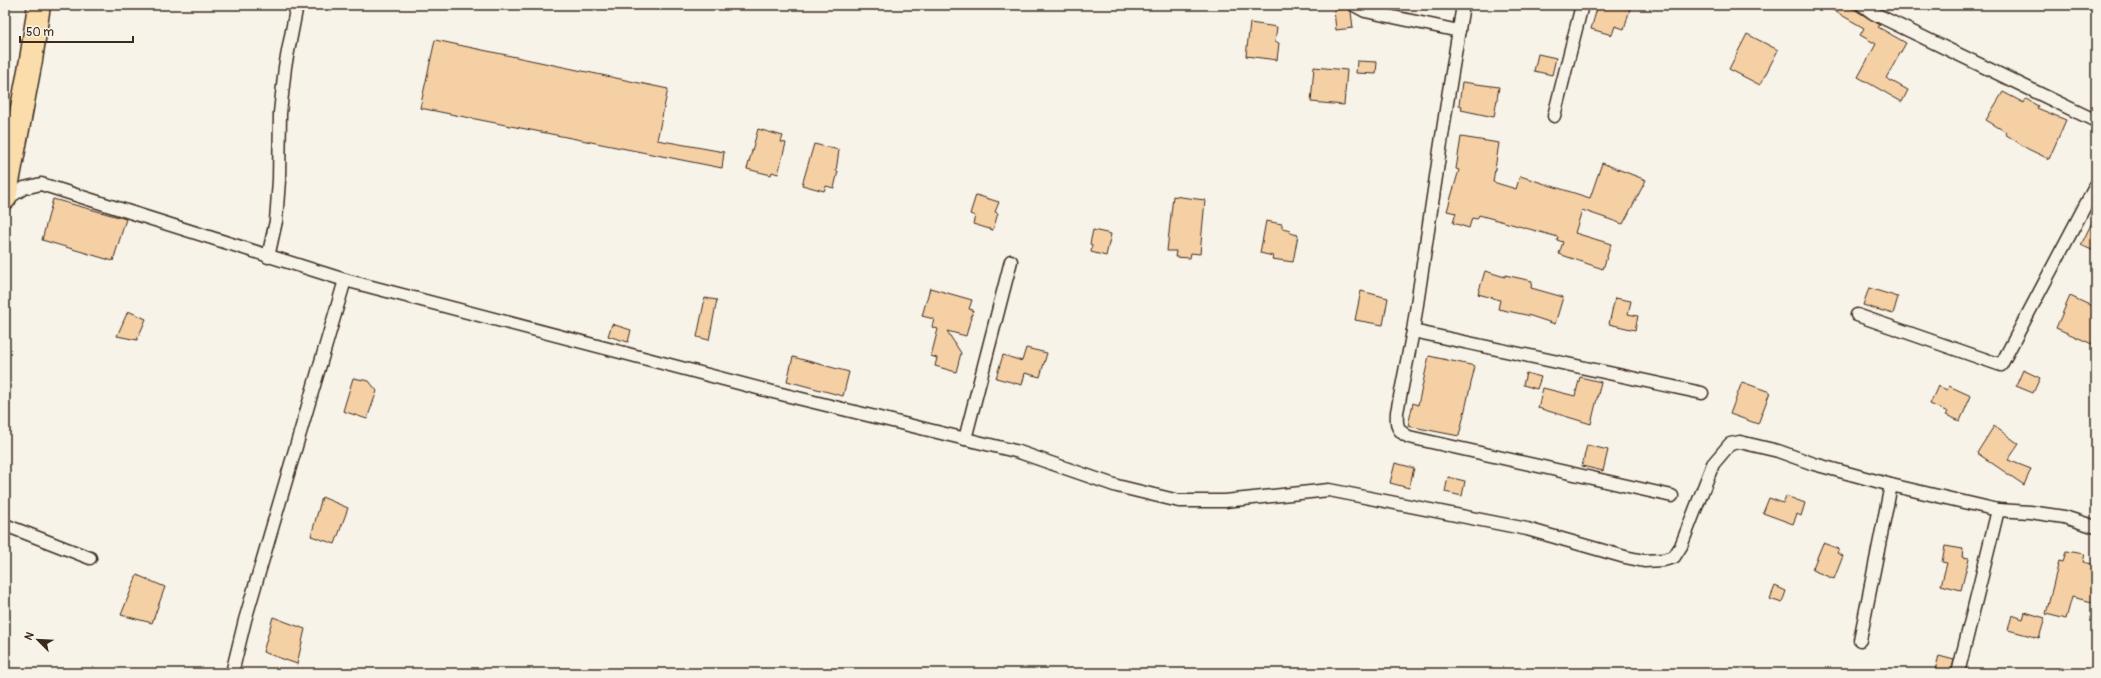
<svg xmlns="http://www.w3.org/2000/svg" width="2101" height="678" font-family="Pangolin,sans-serif">
  <style>
    .building { fill: #f6d0a5; stroke: #3b2a1e }
    .lines { fill: none; stroke-linecap: round; stroke-linejoin: round }
    .street-casing { stroke: #3b2a1e; stroke-width: 15 }
    .highway-casing { stroke: #3b2a1e; stroke-width: 25 }
    .street { stroke: #f7f3e8; stroke-width: 12 }
    .highway { stroke: #faddab; stroke-width: 22 }
  </style>
  <rect width="100%" height="100%" fill="#f7f3e8"/>
  <filter id="ink" filterUnits="userSpaceOnUse"><feTurbulence type="fractalNoise" baseFrequency=".025" numOctaves="2"/><feDisplacementMap in="SourceGraphic" scale="8" xChannelSelector="R" yChannelSelector="G"/><feConvolveMatrix kernelMatrix="1 2 1 2 8 2 1 2 1" color-interpolation-filters="sRGB"/></filter>
  <g filter="url(#ink)">
    <g class="building">
      <path d="M1598,5H1617L1630,9L1624,29L1615,26L1612,35L1591,29Z"/>
      <path d="M1824,5H1847L1880,25L1878,27L1906,43L1886,78L1908,90L1902,102L1858,77L1876,44L1860,35L1864,28Z"/>
      <path d="M1348,9L1351,12L1353,28L1336,30L1334,10Z"/>
      <path d="M1250,23L1277,27L1275,42L1279,43L1277,60L1246,56Z"/>
      <path d="M1747,34L1778,50L1760,85L1729,69Z"/>
      <path d="M435,40L668,89L657,140L724,152L722,168L420,108Z"/>
      <path d="M1538,54L1556,58L1552,75L1534,71Z"/>
      <path d="M1357,61L1377,62L1376,74L1356,73Z"/>
      <path d="M1314,67L1347,70L1344,105L1311,102Z"/>
      <path d="M1462,82L1499,87L1494,117L1461,110L1462,106L1459,105Z"/>
      <path d="M2003,92L2024,103L2026,99L2038,106L2037,108L2066,120L2049,159L2028,149L2005,134L2006,132L1986,120Z"/>
      <path d="M758,129L783,136L781,142L786,143L778,174L772,172L771,175L747,169Z"/>
      <path d="M1461,137L1499,143L1493,182L1516,189L1520,176L1590,198L1602,163L1646,180L1623,224L1582,210L1575,233L1611,244L1603,269L1559,254L1563,242L1557,240L1558,237L1479,215L1477,219L1472,218L1469,228L1453,223L1456,213L1447,211L1459,170L1456,169Z"/>
      <path d="M814,144L839,150L836,171H838L834,188L826,186L824,191L802,185Z"/>
      <path d="M976,195L999,202L995,212L998,213L993,230L973,224L975,216L970,214Z"/>
      <path d="M1173,196L1205,200L1200,254L1191,253L1190,258L1175,257L1176,251H1167Z"/>
      <path d="M53,199L126,219L113,261L42,240Z"/>
      <path d="M2096,214V252L2081,245Z"/>
      <path d="M1266,221L1282,224V228L1291,230L1290,233L1298,235L1293,262L1272,259L1273,256L1260,253Z"/>
      <path d="M1093,230L1111,234L1106,256L1091,252L1092,245L1090,244Z"/>
      <path d="M1485,271L1505,277V275L1532,281L1531,288L1563,297L1555,324L1531,316L1498,309L1500,300L1478,294Z"/>
      <path d="M930,288L972,300L969,309L973,310L966,336L947,331L961,353L956,372L935,366L937,358L931,356L938,329L932,327L934,319L922,316Z"/>
      <path d="M1869,288L1898,297L1893,314L1863,305Z"/>
      <path d="M1361,291L1388,298L1383,325L1355,320Z"/>
      <path d="M2070,296L2096,308V335L2092,344L2056,328Z"/>
      <path d="M705,298L717,300L709,340L697,337Z"/>
      <path d="M1615,298L1631,301L1628,314L1638,316L1635,330L1609,324Z"/>
      <path d="M128,311L146,319L137,340L117,336Z"/>
      <path d="M612,324L631,330L628,342L608,336Z"/>
      <path d="M1026,348L1047,353L1040,377L1025,373L1022,385L996,378L1003,355L1022,361Z"/>
      <path d="M1429,356L1475,366L1459,436L1408,426L1413,403L1418,405Z"/>
      <path d="M793,357L849,372L843,396L787,381Z"/>
      <path d="M2023,370L2040,378L2033,393L2016,386Z"/>
      <path d="M1526,373L1541,377L1537,389L1523,385Z"/>
      <path d="M1580,377L1601,382L1591,424L1538,408L1543,388L1575,396Z"/>
      <path d="M353,378L369,381L377,391L367,419L343,411Z"/>
      <path d="M1742,382L1770,392L1758,424L1730,414Z"/>
      <path d="M1938,386L1947,390L1949,386L1971,396L1960,421L1946,415L1948,412L1930,404Z"/>
      <path d="M1994,426L2019,444L2008,460L2031,469L2024,485L1977,453Z"/>
      <path d="M1587,445L1608,450L1603,471L1582,466Z"/>
      <path d="M1395,463L1414,468L1409,488L1390,483Z"/>
      <path d="M1448,477L1465,481L1462,496L1445,492Z"/>
      <path d="M1786,496L1805,503L1801,516L1797,514L1793,524L1763,513L1769,498L1783,503Z"/>
      <path d="M322,497L348,508L335,544L311,536Z"/>
      <path d="M1823,543L1839,549L1837,553L1843,556L1834,579L1812,570Z"/>
      <path d="M1945,546L1963,549L1962,557L1969,558L1961,590L1941,585L1947,563L1942,562Z"/>
      <path d="M2066,551L2085,554L2083,562L2096,565V603L2072,597L2066,619L2046,614L2059,561L2063,562Z"/>
      <path d="M137,575L165,587L152,623L121,615Z"/>
      <path d="M1775,586L1786,591L1782,603L1770,599Z"/>
      <path d="M2025,612L2045,618L2039,638L2008,630L2012,615L2023,619Z"/>
      <path d="M273,617L305,629L297,664L263,652Z"/>
      <path d="M1939,656L1954,660L1951,673H1934Z"/>
    </g>
    <g class="lines">
      <defs>
        <g id="street">
          <path d="M1354,5L1365,11L1459,31"/>
          <path d="M1463,5L1447,103L1413,331L1397,412C1396,425 1397,431 1409,437L1672,496"/>
          <path d="M1862,5L1873,13L2096,121"/>
          <path d="M1554,116L1582,5"/>
          <path d="M5,200L24,188L41,184L345,280L769,391L1019,452L1117,486L1179,501H1225L1329,490L1527,529L1625,557L1644,561L1663,560L1674,557L1681,546L1713,464L1730,444L1740,442L1778,451L1814,464L1891,485L1998,510L2030,512L2064,517L2096,527"/>
          <path d="M268,257L276,221L279,180L280,113L285,67L297,5"/>
          <path d="M1857,315L2001,365L2096,185"/>
          <path d="M1413,331L1702,393"/>
          <path d="M965,439L1011,261"/>
          <path d="M5,525L90,558"/>
          <path d="M1860,640L1891,485"/>
          <path d="M232,673L245,620L345,280"/>
          <path d="M1958,673L1998,510"/>
        </g>
        <path id="highway" d="M5,198L31,60L39,5"/>
      </defs>
      <use href="#street" class="street-casing"/>
      <use href="#highway" class="highway-casing"/>
      <use href="#street" class="street"/>
      <use href="#highway" class="highway"/>
    </g>
  </g>
  <rect width="2101" height="678" fill="none" stroke="#f7f3e8" stroke-width="20"/>
  <rect x="10" y="10" width="2081" height="658" fill="none" stroke="#3b2a1e" stroke-width="1.5" filter="url(#ink)"/>
  <g transform="translate(38 640) rotate(294)" stroke="#f7f3e8" stroke-width="3" paint-order="stroke">
  <path d="M0-3L7 15L0 10L-7 15Z" fill="#3b2a1e"/>
  <text y="-6" font-size="11" font-weight="bold" text-anchor="middle" fill="#3b2a1e">N</text>
  </g>
  <path d="M20 36v6h113v-6" fill="none" stroke="#3b2a1e" stroke-width="2"/>
  <text x="26" y="36" font-size="12" fill="#3b2a1e" stroke="#f7f3e8" stroke-width="3" paint-order="stroke">50 m</text>
</svg>
